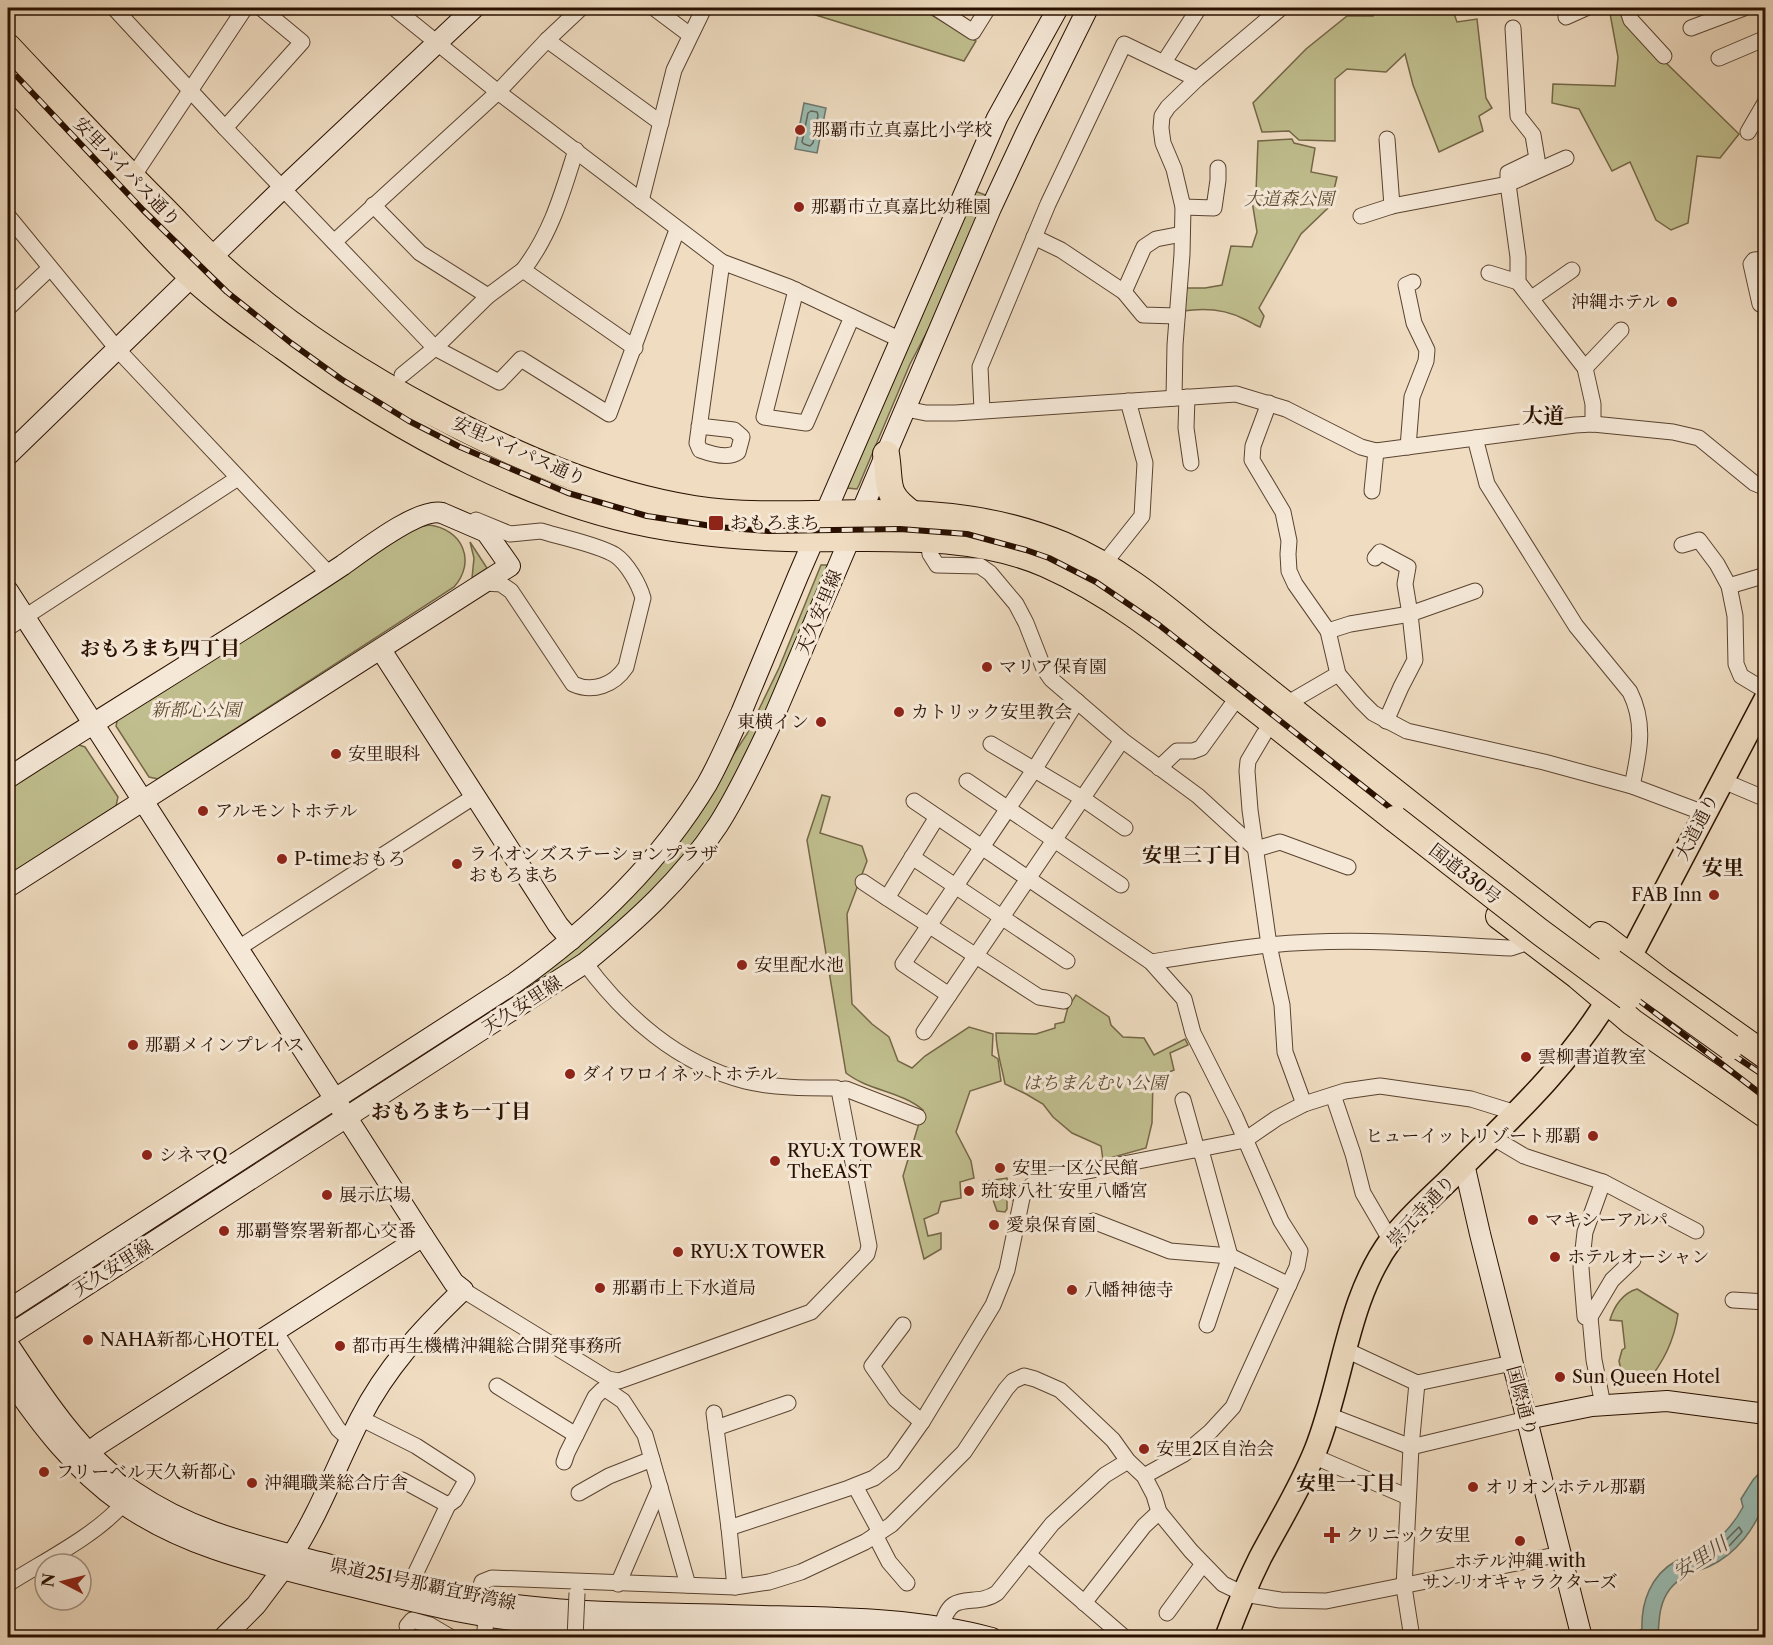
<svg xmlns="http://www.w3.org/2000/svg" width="1773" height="1645" font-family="'Libre Caslon Text','Noto Serif JP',serif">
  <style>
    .green { fill: #c0be8e; stroke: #746747; stroke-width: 1.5 }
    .water { fill: #9abcb3; stroke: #6d776b; stroke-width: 1.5 }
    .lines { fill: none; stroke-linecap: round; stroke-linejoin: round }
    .shore { stroke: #62665a; stroke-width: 1.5 }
    .street-casing { stroke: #5a4330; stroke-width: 17 }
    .secondary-casing { stroke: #291000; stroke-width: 22 }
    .primary-casing { stroke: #291000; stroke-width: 25 }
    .highway-casing { stroke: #291000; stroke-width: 28 }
    .street { stroke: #f5e8d7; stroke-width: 15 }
    .secondary { stroke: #f5e8d7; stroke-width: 20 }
    .primary { stroke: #efdcc1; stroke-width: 22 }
    .highway { stroke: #efdcc1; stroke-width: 26 }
    .rail-casing { stroke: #291000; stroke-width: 6 }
    .rail { stroke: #f5e8d7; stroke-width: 4; stroke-dasharray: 11; stroke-linecap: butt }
    .street-bridge-casing { stroke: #5a4330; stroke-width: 17; stroke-linecap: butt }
    .highway-bridge-casing { stroke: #291000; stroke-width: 28; stroke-linecap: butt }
    .street-bridge { stroke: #f5e8d7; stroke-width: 15 }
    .highway-bridge { stroke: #efdcc1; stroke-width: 26 }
    .poi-dot { fill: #8f2418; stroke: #f5e8d7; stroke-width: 2 }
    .labels { text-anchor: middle; stroke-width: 6; stroke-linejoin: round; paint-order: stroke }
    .poi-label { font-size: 18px; fill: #291000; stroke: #f5e8d7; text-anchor: start }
    .street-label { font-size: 18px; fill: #291000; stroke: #f5e8d7 }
    .park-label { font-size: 18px; font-style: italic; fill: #5e4d32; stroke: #f5e8d7 }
    .neighbourhood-label { font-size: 20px; font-weight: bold; fill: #291000; stroke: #f5e8d7 }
    .water-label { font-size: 20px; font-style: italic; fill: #514c3f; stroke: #f5e8d7 }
    .quarter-label { font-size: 21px; font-weight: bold; fill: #291000; stroke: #f5e8d7 }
  </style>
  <rect width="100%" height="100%" fill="#efdcc1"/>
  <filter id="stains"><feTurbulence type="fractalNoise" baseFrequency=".00333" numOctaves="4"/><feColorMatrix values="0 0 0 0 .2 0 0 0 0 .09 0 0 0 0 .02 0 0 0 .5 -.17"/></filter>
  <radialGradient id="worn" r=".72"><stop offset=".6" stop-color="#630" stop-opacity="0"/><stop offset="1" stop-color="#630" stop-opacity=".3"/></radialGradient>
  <g class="green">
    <path d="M808,8H925L933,16L976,41L964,61L806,12Z"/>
    <path d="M1373,8H1452L1457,22L1477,19L1486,98L1492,108L1479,116L1483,131L1439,152L1413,85L1405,54L1386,72L1347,69L1335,79V141L1299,140L1289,131L1262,132L1253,103L1306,49L1347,16H1373Z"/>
    <path d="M1609,8H1624L1661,58L1739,134L1720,158L1697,156L1688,223L1671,230L1656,220L1630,162L1612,171L1579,109L1552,103L1553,84L1615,86L1618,57Z"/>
    <path d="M1292,139L1294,143L1315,148L1311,172L1337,177L1330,206L1301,234L1259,308L1264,316L1260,327C1254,325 1249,321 1244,319C1225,309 1203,308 1183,311L1184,288H1205L1222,285L1231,246L1252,247L1257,232L1252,201L1256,192L1258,141Z"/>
    <path d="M972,190L988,196L938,311L910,364L859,485L857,489L847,488Z"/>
    <path d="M429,525C462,529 477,561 454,587L158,779L149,777L116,726L118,717L411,529Z"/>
    <path d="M470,542L487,568L472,578L474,558Z"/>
    <path d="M821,565H830L742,768L691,851L606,938L553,974L534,982L589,936L723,770L747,734L779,668Z"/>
    <path d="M76,744L85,747L118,797L116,806L8,876V788Z"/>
    <path d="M822,795L830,797L820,833L862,846L867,861L847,914L852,1004L872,1024L889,1037L898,1061L912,1068L925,1056L969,1027L993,1034L992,1055L998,1059L1001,1081L970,1091L956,1132L971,1161L974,1178L960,1182L961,1198L941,1202L938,1213L924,1219L928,1236L941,1233V1249L924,1259L903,1176L923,1110C901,1091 869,1091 846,1073L807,840Z"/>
    <path d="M1076,995L1109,1017L1111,1025L1123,1037L1144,1038L1154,1055L1185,1039L1188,1045L1170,1053L1174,1070L1153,1079L1152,1123L1146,1148L1103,1160L1101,1146L1072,1133L1053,1117L1043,1104L1026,1094L1005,1084C1002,1067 996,1051 996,1033L1036,1034L1055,1028V1024L1064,1022L1068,1007Z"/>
    <path d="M1007,1178L1010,1189H1014L1015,1200H1007V1209L1005,1212L997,1211L992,1197H983L981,1182Z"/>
    <path d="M1637,1289L1678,1314C1674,1342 1663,1362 1646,1384L1635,1383L1632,1380L1635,1373L1628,1374L1621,1370L1619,1361L1622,1350L1625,1348L1622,1321L1610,1320C1614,1306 1623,1293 1637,1289Z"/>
  </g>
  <g class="water">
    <path d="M804,103L826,108L817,153L795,149Z"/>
    <path d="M1765,1467C1766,1477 1768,1490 1765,1499C1757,1527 1736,1554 1710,1566C1696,1572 1680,1576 1670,1589C1659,1603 1659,1620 1658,1637H1640V1630L1642,1629C1641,1602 1651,1575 1676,1561C1686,1555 1699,1552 1710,1545C1724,1535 1735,1522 1743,1507L1741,1499L1753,1480Z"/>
  </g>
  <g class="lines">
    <g class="shore">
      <path d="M811,111L817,112L818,115L813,143L810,146L804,144L802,142L808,113Z"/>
      <path d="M1739,1527L1742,1532L1730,1545L1717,1555L1713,1554L1712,1558L1700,1563L1698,1562V1557L1713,1553Z"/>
    </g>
    <defs>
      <g id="street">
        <path d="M114,8L225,128L302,42L261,8"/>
        <path d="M394,8L498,92L722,262L789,287L901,340"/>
        <path d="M654,8L690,35"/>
        <path d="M936,8L973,32L988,8"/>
        <path d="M1627,8L1631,20L1664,56"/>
        <path d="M1566,17L1586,8"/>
        <path d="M1513,28L1518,116L1533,135L1537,159L1508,173V184L1566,158"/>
        <path d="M1691,28L1744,8"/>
        <path d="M547,40L661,123"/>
        <path d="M1719,58L1766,38"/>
        <path d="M1164,62L1199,8"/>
        <path d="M225,128L435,348L499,382L521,359L609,414L677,230"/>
        <path d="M1748,132L1766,101"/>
        <path d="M1387,139L1392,206"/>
        <path d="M133,179L140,166L245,8"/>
        <path d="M641,201L674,70L704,8"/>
        <path d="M373,205L420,253L488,296"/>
        <path d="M1183,207L1214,208L1218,180V168"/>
        <path d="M8,216L118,350L329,574"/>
        <path d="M1361,216L1392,206L1508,184L1518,257V282L1585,368L1593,404V424"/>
        <path d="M1034,237L1061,250L1124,292L1143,315L1177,316"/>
        <path d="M334,242L498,92L547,40L581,8"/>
        <path d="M523,270C551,234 562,194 576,150"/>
        <path d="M1489,273L1518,282"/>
        <path d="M796,290L764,417L806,423L852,317"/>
        <path d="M1124,292L1144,247L1156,239L1182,234"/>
        <path d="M1532,298L1572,270"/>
        <path d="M1760,304L1751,264L1754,260L1766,259"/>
        <path d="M8,308L50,268"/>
        <path d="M1585,368L1621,330"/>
        <path d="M402,375L435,348L488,296L523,270L635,348"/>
        <path d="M1187,397L1186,428L1191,463"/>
        <path d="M1174,398L1175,345L1182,254L1183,207L1174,169L1163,143L1161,128L1162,116L1168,107L1197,79L1281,8"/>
        <path d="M1269,403L1253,446L1252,460L1283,512L1289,541L1288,554L1289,571L1295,584L1328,631L1338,674L1361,701L1373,713L1407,731L1544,762L1632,786L1704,813"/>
        <path d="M906,409L926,413H955L1236,394L1286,409L1361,447L1376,451L1575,425L1593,424L1673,432L1699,438L1754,483L1766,488"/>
        <path d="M982,410L980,367L1048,204L1124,44L1197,79"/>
        <path d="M699,426L734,430L742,437L738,452C729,459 711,454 700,450L697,443L722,262"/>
        <path d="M1475,438L1487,484L1576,626L1630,692C1646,724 1639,753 1632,786"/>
        <path d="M1408,447L1412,397L1426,361L1427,350L1414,323L1406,285L1413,282"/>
        <path d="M1372,491L1376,451"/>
        <path d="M476,520L510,534L541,531L548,533C568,539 598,545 615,555C627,563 639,584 643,598L626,667C614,685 593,693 573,684L511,591L501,584L485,583"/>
        <path d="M928,539L930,554L937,565L980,566L990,573L1016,604L1026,623L1044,669L1051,679L1122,740L1198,796L1256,849L1280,842L1348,867"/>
        <path d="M1682,545L1699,540L1717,564L1729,586L1735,616L1736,664L1741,676L1766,691"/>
        <path d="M1103,565L1142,516L1145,463L1128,401"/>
        <path d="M1729,586L1766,575"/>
        <path d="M8,628L238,478"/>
        <path d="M1328,631L1350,624L1410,614L1405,584L1408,567L1380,552L1375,558"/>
        <path d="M1295,699L1338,674"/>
        <path d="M1386,721L1401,687L1415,660L1410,614L1475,591"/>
        <path d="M1264,734L1248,761L1247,771L1250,810L1269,945L1282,1005L1285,1052L1304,1104"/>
        <path d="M991,744L1082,798L1125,828"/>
        <path d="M1159,768L1177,751H1193L1201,748L1232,705"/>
        <path d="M1721,780L1766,799"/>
        <path d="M967,781L1121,885"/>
        <path d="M914,801L1151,962L1184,999L1193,1033L1235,1116L1281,1221L1300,1251L1297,1267L1233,1407L1210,1432L1184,1454L1144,1476"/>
        <path d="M912,857L1067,961"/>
        <path d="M863,882L887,898L937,817"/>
        <path d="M887,898L1039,997L1064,1001"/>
        <path d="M237,949L475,796"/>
        <path d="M1151,962C1190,956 1230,949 1269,945C1349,937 1431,944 1511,948L1520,945L1528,939"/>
        <path d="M949,995L903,964L1034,770L1077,701"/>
        <path d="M924,1032L1122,740"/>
        <path d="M839,1090L846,1089L918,1117"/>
        <path d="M1333,1095L1353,1154L1363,1193L1391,1241"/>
        <path d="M1183,1100L1197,1150L1202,1154L1230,1256L1207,1325"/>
        <path d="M1492,1137L1524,1156L1603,1182L1585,1232L1581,1268L1585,1317H1590L1594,1360L1603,1405"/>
        <path d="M1603,1182L1696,1231"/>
        <path d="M1093,1221L1170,1251L1230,1256L1289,1285"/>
        <path d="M463,1290L608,1379L619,1381L811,1312L867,1254L869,1246L839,1090L836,1088C805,1088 774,1088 745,1081C679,1064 625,1017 585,963"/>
        <path d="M1733,1300L1766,1302"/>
        <path d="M1590,1317L1612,1280L1633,1260"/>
        <path d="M903,1325L872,1366L895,1399L922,1422"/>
        <path d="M275,1331L338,1429L350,1440"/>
        <path d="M1346,1350L1417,1383L1411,1447L1404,1587L1412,1638"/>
        <path d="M1417,1383L1512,1363"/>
        <path d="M497,1386L576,1435"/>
        <path d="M714,1413L729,1528"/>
        <path d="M1328,1415L1411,1447L1527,1419"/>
        <path d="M360,1418L416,1446L467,1479L455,1500L448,1505L410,1585"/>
        <path d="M716,1428L788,1403"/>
        <path d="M1313,1456L1408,1497"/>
        <path d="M564,1462L567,1453L595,1397L602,1390H607L623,1401L645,1435L688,1585"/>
        <path d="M402,1480L448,1505"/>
        <path d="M855,1486L880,1532"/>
        <path d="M579,1493L609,1476L652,1459"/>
        <path d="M875,1535L889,1562L907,1583"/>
        <path d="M1029,1555L1125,1638"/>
        <path d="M8,1584C44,1561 95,1536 123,1504"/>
        <path d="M618,1584L660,1487"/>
        <path d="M735,1587L729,1528L849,1488L874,1478L893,1463L922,1422L993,1305L1007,1270L1022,1198L1026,1190L1037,1181L1245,1140L1277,1118L1304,1104L1345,1091L1380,1086L1471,1099L1516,1113"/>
        <path d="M477,1599L482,1582L492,1578L735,1587L769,1582L801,1572L865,1542L891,1525L964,1452L1006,1389L1013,1381L1024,1376L1035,1379L1060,1390L1073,1402L1113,1440L1128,1461L1144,1476L1154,1495L1159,1512L1191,1551L1223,1584L1244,1594L1280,1600L1326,1601L1561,1554"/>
        <path d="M1084,1603L1144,1526L1159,1512"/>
        <path d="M1167,1613L1203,1564"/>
        <path d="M486,1616L485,1631L488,1638"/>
        <path d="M407,1626L412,1620L430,1625L452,1638"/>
        <path d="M942,1627C950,1587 974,1609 997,1593L1052,1524L1105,1475L1128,1461"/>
      </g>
      <g id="secondary">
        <path d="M8,455L283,188L474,8"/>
        <path d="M8,591L423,1236L454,1283L463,1290C422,1329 386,1368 360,1419C337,1464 320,1512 292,1555"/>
        <path d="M381,650L558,925L571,940"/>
        <path d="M8,778C119,706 233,638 343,565C363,551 419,507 442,513L486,532L510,566L8,887"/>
        <path d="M1464,1164L1480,1234L1582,1638"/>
        <path d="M8,1310L513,984C590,930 658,865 707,784C720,761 730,737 741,713L798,576L997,118L1058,8"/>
        <path d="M8,1336L585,963C635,922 682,880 718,825C738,794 753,761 769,728L991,208L1026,133L1088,8"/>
        <path d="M8,1344C43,1397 80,1454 133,1491C193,1532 250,1544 319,1562C387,1579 454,1597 524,1606C592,1614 661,1613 729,1615C817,1618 907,1615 992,1638"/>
        <path d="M8,1377C40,1424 75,1470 122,1503C180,1544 249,1561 317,1578C391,1596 465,1617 541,1623C661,1633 782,1628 902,1638"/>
        <path d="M1527,1419L1592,1406L1667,1401L1766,1414"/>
        <path d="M89,1452L101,1443L423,1236"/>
        <path d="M223,1638L256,1605L283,1569"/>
      </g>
      <path id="primary" d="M1226,1638C1236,1611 1247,1584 1260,1558C1279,1522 1301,1487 1316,1449C1343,1381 1347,1299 1391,1240C1409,1216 1433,1196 1454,1175C1509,1120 1566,1068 1607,1001L1766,698"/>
      <g id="highway">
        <path d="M8,47C58,100 108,154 160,206C178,224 195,243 214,261C280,322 354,371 434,413C516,456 601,494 694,509C754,518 814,513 875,513C940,513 1003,520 1063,545C1113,566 1156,600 1198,635C1228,659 1258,683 1288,707C1395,793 1503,878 1612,962"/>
        <path d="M8,81C47,123 86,164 125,206C148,230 169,255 193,277C221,303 253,325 284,347C396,429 542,511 681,529C716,534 752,537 787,538C873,540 964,529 1046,564C1116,595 1169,640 1228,687C1283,731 1339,775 1395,819"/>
        <path d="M886,454C891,486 883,493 912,514"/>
        <path d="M1499,916L1578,976L1632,1022L1766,1115"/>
        <path d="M1601,935L1662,982L1766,1056"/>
      </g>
    </defs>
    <use href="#street" class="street-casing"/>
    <use href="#secondary" class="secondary-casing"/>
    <use href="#primary" class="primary-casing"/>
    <use href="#highway" class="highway-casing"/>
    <use href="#street" class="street"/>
    <use href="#secondary" class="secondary"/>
    <use href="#primary" class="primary"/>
    <use href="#highway" class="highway"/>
    <defs>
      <g id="rail">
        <path d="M8,67L143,210L227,292L291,343L341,379L409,421L460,447L568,493L647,516L718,527L768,531L900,529L967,534L1026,550L1049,558L1096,582L1159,625L1431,840L1766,1098"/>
        <path d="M1659,1005L1766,1077"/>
      </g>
    </defs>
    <use href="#rail" class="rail-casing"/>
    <use href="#rail" class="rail"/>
    <defs>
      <path id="street-bridge" d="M575,1638L577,1593"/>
      <g id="highway-bridge">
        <path d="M1395,819L1540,932L1628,997"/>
        <path d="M1612,962L1730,1047"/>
      </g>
    </defs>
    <use href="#street-bridge" class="street-bridge-casing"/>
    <use href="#highway-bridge" class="highway-bridge-casing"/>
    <use href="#street-bridge" class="street-bridge"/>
    <use href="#highway-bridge" class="highway-bridge"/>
  </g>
  <g class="poi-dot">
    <circle cx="800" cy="130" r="6"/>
    <circle cx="799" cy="207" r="6"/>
    <circle cx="1672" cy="302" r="6"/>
    <rect x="708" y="515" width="16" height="16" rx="3"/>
    <circle cx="987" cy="667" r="6"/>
    <circle cx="899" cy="712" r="6"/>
    <circle cx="821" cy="722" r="6"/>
    <circle cx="336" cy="754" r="6"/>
    <circle cx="203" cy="811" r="6"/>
    <circle cx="282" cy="859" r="6"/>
    <circle cx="457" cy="864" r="6"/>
    <circle cx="1714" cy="895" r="6"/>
    <circle cx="742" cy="965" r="6"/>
    <circle cx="133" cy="1045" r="6"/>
    <circle cx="1526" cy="1057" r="6"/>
    <circle cx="570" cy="1074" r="6"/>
    <circle cx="1593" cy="1136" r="6"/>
    <circle cx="147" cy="1155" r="6"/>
    <circle cx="775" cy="1161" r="6"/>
    <circle cx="1000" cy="1168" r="6"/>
    <circle cx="969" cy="1191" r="6"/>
    <circle cx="327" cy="1195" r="6"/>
    <circle cx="1533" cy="1220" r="6"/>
    <circle cx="994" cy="1225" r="6"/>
    <circle cx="224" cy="1231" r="6"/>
    <circle cx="678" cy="1252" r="6"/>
    <circle cx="1555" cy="1257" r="6"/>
    <circle cx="600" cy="1288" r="6"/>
    <circle cx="1072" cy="1290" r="6"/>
    <circle cx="88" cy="1340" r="6"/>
    <circle cx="340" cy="1346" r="6"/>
    <circle cx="1560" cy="1377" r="6"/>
    <circle cx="1144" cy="1449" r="6"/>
    <circle cx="44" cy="1472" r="6"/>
    <circle cx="252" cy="1483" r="6"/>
    <circle cx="1473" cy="1487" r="6"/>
    <path d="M1329 1526h6v6h6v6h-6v6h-6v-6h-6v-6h6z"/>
    <circle cx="1520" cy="1541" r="6"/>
  </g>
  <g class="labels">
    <g class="poi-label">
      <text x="812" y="136">那覇市立真嘉比小学校</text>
      <text x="811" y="213">那覇市立真嘉比幼稚園</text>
      <text x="1660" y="308" text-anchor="end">沖縄ホテル</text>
      <text x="730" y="529">おもろまち</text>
      <text x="999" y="673">マリア保育園</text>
      <text x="911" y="718">カトリック安里教会</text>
      <text x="809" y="728" text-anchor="end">東横イン</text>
      <text x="348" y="760">安里眼科</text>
      <text x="215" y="817">アルモントホテル</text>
      <text x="469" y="860">ライオンズステーションプラザ<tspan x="469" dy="21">おもろまち</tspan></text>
      <text x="294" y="865">P-timeおもろ</text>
      <text x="1702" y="901" text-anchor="end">FAB Inn</text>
      <text x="754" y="971">安里配水池</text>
      <text x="145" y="1051">那覇メインプレイス</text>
      <text x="1538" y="1063">雲柳書道教室</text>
      <text x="582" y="1080">ダイワロイネットホテル</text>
      <text x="1581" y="1142" text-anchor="end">ヒューイットリゾート那覇</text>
      <text x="787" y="1157">RYU:X TOWER<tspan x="787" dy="21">TheEAST</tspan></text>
      <text x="159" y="1161">シネマQ</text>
      <text x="1012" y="1174">安里一区公民館</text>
      <text x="981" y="1197">琉球八社 安里八幡宮</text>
      <text x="339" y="1201">展示広場</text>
      <text x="1545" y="1226">マキシーアルパ</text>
      <text x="1006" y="1231">愛泉保育園</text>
      <text x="236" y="1237">那覇警察署新都心交番</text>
      <text x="690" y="1258">RYU:X TOWER</text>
      <text x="1567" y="1263">ホテルオーシャン</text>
      <text x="612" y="1294">那覇市上下水道局</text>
      <text x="1084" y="1296">八幡神徳寺</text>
      <text x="100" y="1346">NAHA新都心HOTEL</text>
      <text x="352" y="1352">都市再生機構沖縄総合開発事務所</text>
      <text x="1572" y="1383">Sun Queen Hotel</text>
      <text x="1156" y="1455">安里2区自治会</text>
      <text x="56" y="1478">フリーベル天久新都心</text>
      <text x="264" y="1489">沖縄職業総合庁舎</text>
      <text x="1485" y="1493">オリオンホテル那覇</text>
      <text x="1346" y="1541">クリニック安里</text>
      <text x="1520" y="1567" text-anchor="middle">ホテル沖縄 with<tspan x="1520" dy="21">サンリオキャラクターズ</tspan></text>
    </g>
    <g class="street-label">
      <text transform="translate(127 172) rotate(46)" y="6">安里バイパス通り</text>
      <text transform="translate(519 451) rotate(24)" y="6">安里バイパス通り</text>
      <text transform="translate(819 612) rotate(-67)" y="6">天久安里線</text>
      <text transform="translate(1697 827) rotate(-63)" y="6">大道通り</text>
      <text transform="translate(1465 874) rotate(38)" y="6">国道330号</text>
      <text transform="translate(522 1005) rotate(-33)" y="6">天久安里線</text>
      <text transform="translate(1421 1211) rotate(-47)" y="6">崇元寺通り</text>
      <text transform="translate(113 1268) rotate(-32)" y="6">天久安里線</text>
      <text transform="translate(1522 1401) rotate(75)" y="6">国際通り</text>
      <text transform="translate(423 1584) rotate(12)" y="6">県道251号那覇宜野湾線</text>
    </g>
    <g class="park-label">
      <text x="1289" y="205">大道森公園</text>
      <text x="196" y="716">新都心公園</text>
      <text x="1095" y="1089">はちまんむい公園</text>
    </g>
    <g class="neighbourhood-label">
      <text x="160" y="655">おもろまち四丁目</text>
      <text x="1192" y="862">安里三丁目</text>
      <text x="451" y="1118">おもろまち一丁目</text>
      <text x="1346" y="1490">安里一丁目</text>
    </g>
    <g class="water-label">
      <text transform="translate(1700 1558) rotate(-33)" y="7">安里川</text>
    </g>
    <g class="quarter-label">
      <text x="1543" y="423">大道</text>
      <text x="1723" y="875">安里</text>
    </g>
  </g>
  <rect width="1773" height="1645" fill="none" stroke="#efdcc1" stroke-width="30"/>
  <rect x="9" y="9" width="1755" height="1627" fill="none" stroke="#291000" stroke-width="3"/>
  <rect x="15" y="15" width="1743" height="1615" fill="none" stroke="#291000" stroke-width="1.5"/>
  <g transform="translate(63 1582) rotate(277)"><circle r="28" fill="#f5e8d7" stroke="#a39281" stroke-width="1.5"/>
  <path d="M0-4.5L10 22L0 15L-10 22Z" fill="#8f2418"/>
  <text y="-9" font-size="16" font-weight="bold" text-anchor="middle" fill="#291000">N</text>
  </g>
  <rect width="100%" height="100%" filter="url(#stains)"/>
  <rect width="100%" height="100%" fill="url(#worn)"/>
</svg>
